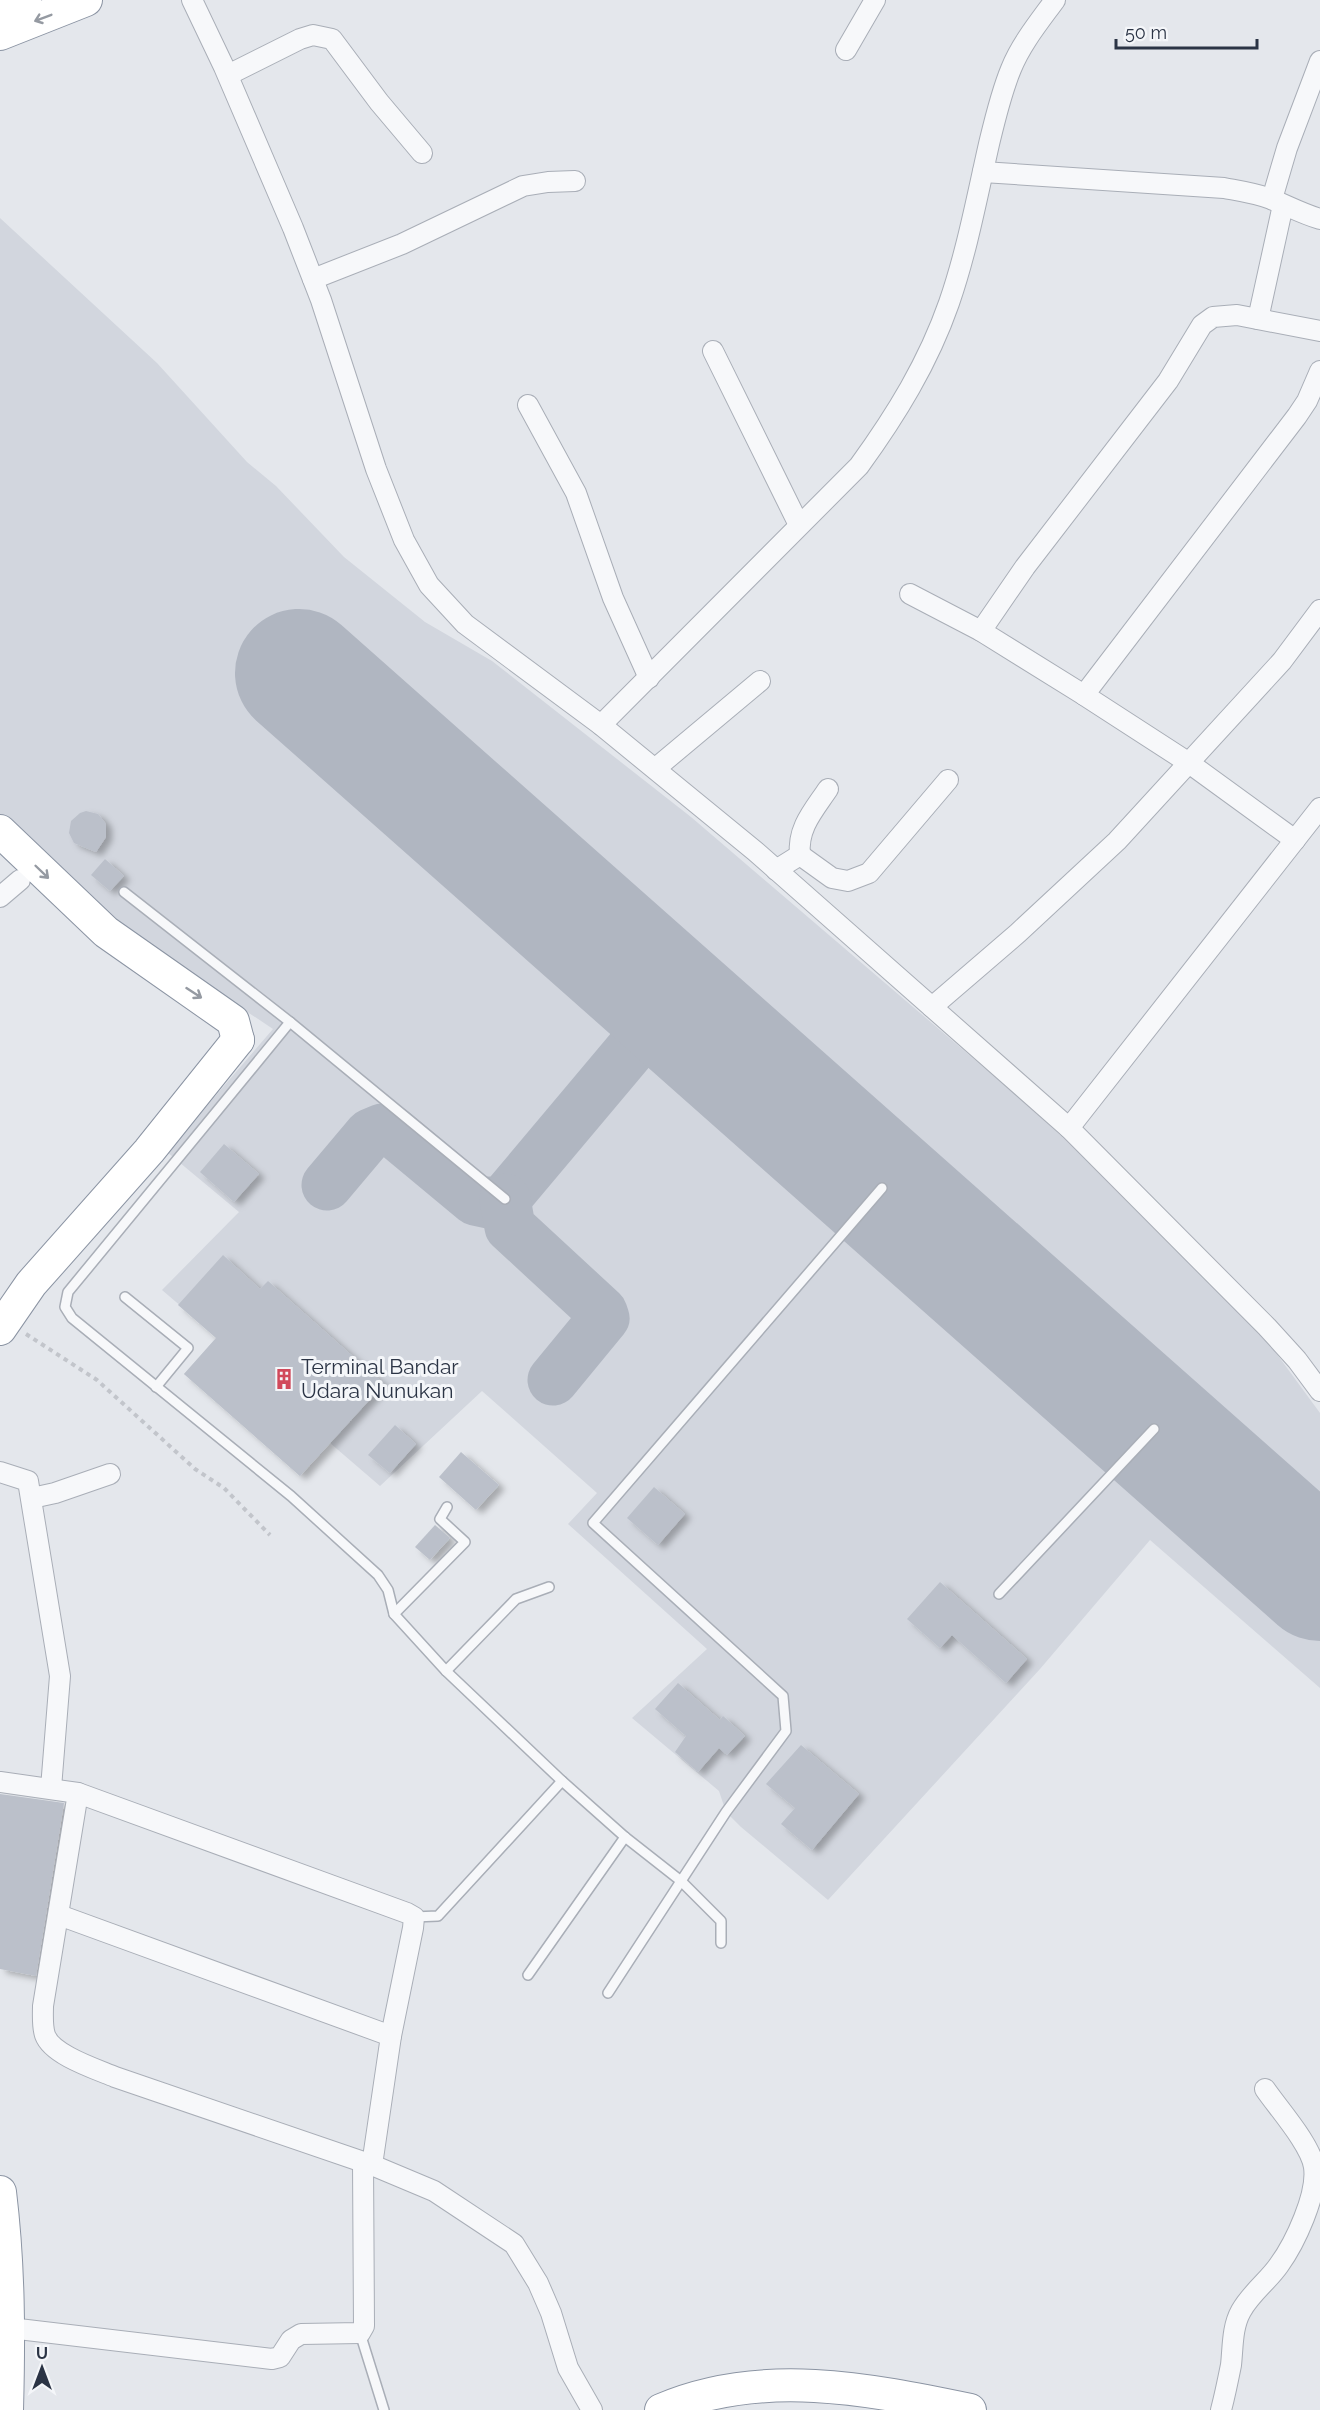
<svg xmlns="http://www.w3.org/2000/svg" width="1320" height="2410" font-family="Raleway,sans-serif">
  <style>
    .built { fill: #d2d6de }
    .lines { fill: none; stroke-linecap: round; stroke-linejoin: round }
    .taxiway { stroke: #b0b6c1; stroke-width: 51 }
    .runway { stroke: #b0b6c1; stroke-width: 128 }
    .building { fill: #bbc0ca; filter: url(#shadow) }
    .service-casing { stroke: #a9aeb7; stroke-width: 12 }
    .minor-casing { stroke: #a9aeb7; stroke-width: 22 }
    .trunk-casing { stroke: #8b94a3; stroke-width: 34 }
    .path { stroke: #c2c5cb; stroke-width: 4; stroke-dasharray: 4.5 4.5; stroke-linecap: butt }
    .service { stroke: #f7f8fa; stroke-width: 9 }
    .minor { stroke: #f7f8fa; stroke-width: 20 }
    .trunk { stroke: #fff; stroke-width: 32 }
    .oneway { stroke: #959aa2 }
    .labels { text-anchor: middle; stroke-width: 6; stroke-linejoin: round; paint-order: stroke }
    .poi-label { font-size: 21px; fill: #2b3445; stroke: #f4f6f9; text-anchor: start }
  </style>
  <defs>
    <filter id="shadow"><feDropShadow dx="6" dy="4" stdDeviation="3" flood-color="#0004"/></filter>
  </defs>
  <rect width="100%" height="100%" fill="#e4e7ec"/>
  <path class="built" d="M0,218L157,363L247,462L276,486L344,557L425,622L492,661L691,817L1044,1119L1254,1323L1320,1413V1688L1150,1540L1040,1669L828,1900L741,1827L726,1812L719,1791L632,1718L707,1649L568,1524L597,1493L482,1391L380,1486L330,1443L300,1476L184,1374L217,1337L162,1290L239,1212L167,1152L273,1029L120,927L0,825Z"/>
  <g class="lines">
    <g class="taxiway">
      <path d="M642,1036L669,1028L702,1029"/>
      <path d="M327,1185L370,1134L382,1129L392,1131L475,1200L489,1203L505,1199L642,1036L645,1002L641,975"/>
      <path d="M505,1199L510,1227L602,1312L604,1318L553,1380"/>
    </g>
    <path class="runway" d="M299,673L1320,1577"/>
  </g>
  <g class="building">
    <path d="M86,811L98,814L106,824V837L96,852L74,843L69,833L71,821L80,813Z"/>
    <path d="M105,859L124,876L110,891L91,875Z"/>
    <path d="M224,1144L259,1174L234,1202L200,1172Z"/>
    <path d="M223,1255L260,1289L268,1281L384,1384L300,1476L184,1374L216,1338L178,1305Z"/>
    <path d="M395,1425L416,1444L390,1473L368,1455Z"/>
    <path d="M461,1452L499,1485L476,1510L439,1477Z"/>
    <path d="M654,1487L685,1514L658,1545L627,1518Z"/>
    <path d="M435,1525L450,1538L430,1560L415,1547Z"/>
    <path d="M940,1582L1027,1659L1006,1683L952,1635L940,1648L907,1619Z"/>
    <path d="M678,1683L720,1720L723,1716L745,1736L727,1755L719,1748L698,1772L675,1752L686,1736L655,1709Z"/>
    <path d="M801,1745L859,1794L812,1850L781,1824L795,1808L766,1784Z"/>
    <path d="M0,1794L64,1803L36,1976L0,1969Z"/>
  </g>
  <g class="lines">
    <defs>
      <g id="service">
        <path d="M124,892L290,1022L505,1199"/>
        <path d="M290,1022C216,1112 143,1202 68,1292L65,1307L72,1318L291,1496L378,1575L388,1590L394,1614L446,1671L562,1781L625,1837L681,1881L721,1921V1943"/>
        <path d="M125,1297L188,1348L156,1387"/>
        <path d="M999,1594L1154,1429"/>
        <path d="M394,1614L465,1542L440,1519L447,1507"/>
        <path d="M446,1671L516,1599L549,1587"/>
        <path d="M414,1917L438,1916L562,1781"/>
        <path d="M528,1975L625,1837"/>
        <path d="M608,1993L726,1812L786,1731L783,1696L593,1523L882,1188"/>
        <path d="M360,2333L384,2410"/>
      </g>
      <g id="minor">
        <path d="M192,0L224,67L293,228L321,300L376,469L404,540L429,585L465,624L601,725L755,851L1069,1128L1267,1327L1297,1360L1320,1391"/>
        <path d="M846,50L875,0"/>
        <path d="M228,75L300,39L313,35L332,39L379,102L422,153"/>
        <path d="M983,172L1224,188C1240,191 1255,193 1271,199C1288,206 1303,214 1320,219"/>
        <path d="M1272,199L1287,148L1320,61"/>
        <path d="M313,279L402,244L523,186L548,182L575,181"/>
        <path d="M1258,319L1283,205"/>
        <path d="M713,351L799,525"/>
        <path d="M528,405L576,493L613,598L649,678"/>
        <path d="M910,594L981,631"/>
        <path d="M1084,695L981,631L1025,567L1168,381L1202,325L1213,317L1237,315L1320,331"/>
        <path d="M601,725L859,466C896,415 928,363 949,303C967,251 977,197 989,144C995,119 1001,93 1011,69C1021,44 1039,22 1055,0"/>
        <path d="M656,768L760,681"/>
        <path d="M1295,840L1189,763L1084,695L1297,416L1307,401L1320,371"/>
        <path d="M800,855C797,828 814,810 828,789"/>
        <path d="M776,870L800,855L832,878L848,881L869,873L948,780"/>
        <path d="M0,897L20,880"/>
        <path d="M932,1007L1018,933L1117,841L1282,661L1320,610"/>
        <path d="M1069,1128L1320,808"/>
        <path d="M0,1472L28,1481L60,1676L51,1788"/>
        <path d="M32,1498L55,1493L110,1474"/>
        <path d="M0,1782L78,1793L407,1913L414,1917L413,1928L391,2036"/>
        <path d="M78,1793L43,2006C43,2015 42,2026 45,2035C52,2055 96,2069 115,2077L372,2165L434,2191L514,2244L538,2283L551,2313L568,2368L592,2410"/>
        <path d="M59,1915L391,2036L372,2165"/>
        <path d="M10,2328L272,2359L280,2357L291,2340L301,2334L360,2333L364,2326L363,2162"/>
        <path d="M1221,2410C1225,2395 1228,2380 1231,2365C1233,2347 1232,2327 1241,2311C1251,2293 1268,2281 1279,2265C1295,2243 1318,2194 1314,2167C1311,2145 1278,2108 1265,2089"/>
      </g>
      <g id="trunk">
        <path d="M0,10L25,0"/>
        <path d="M0,34L86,0"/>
        <path d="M0,831L106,932L233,1021L238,1040"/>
        <path d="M0,1329L31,1284L149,1151L238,1040"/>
        <path d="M0,2192C9,2266 9,2336 7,2410"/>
        <path d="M661,2410C760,2367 869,2389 970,2410"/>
      </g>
    </defs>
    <use href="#service" class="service-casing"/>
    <use href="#minor" class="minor-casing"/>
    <use href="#trunk" class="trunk-casing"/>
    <path class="path" d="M26,1334L97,1380L195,1469L224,1488L270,1535"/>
    <use href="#service" class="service"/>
    <use href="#minor" class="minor"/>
    <use href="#trunk" class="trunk"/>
  </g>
  <defs><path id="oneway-shaft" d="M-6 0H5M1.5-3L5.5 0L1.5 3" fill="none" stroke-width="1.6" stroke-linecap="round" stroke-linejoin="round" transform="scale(1.5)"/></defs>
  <g class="oneway">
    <use href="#oneway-shaft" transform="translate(43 18) rotate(159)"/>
    <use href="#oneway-shaft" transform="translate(42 872) rotate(44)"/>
    <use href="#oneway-shaft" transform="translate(194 993) rotate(33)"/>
  </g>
  <defs>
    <symbol id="building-bare" viewBox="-9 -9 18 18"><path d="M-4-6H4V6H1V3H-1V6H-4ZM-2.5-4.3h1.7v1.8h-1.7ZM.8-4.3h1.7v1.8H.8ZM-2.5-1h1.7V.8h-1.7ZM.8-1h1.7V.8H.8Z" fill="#d1495b" stroke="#f4f6f9" stroke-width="2.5" paint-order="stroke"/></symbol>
  </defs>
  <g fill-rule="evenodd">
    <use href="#building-bare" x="269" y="1364" width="30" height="30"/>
  </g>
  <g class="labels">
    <g class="poi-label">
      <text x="301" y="1374">Terminal Bandar<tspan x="301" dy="24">Udara Nunukan</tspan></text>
    </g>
  </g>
  <g transform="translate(42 2368)" stroke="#f4f6f9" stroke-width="4.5" paint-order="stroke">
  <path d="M0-4.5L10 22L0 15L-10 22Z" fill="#2b3445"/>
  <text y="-9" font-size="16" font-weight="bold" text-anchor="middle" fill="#2b3445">U</text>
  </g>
  <path d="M1116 39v9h141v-9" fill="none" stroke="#2b3445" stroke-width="3"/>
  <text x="1125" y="39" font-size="18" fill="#2b3445" stroke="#f4f6f9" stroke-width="4.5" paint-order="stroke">50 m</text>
</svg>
